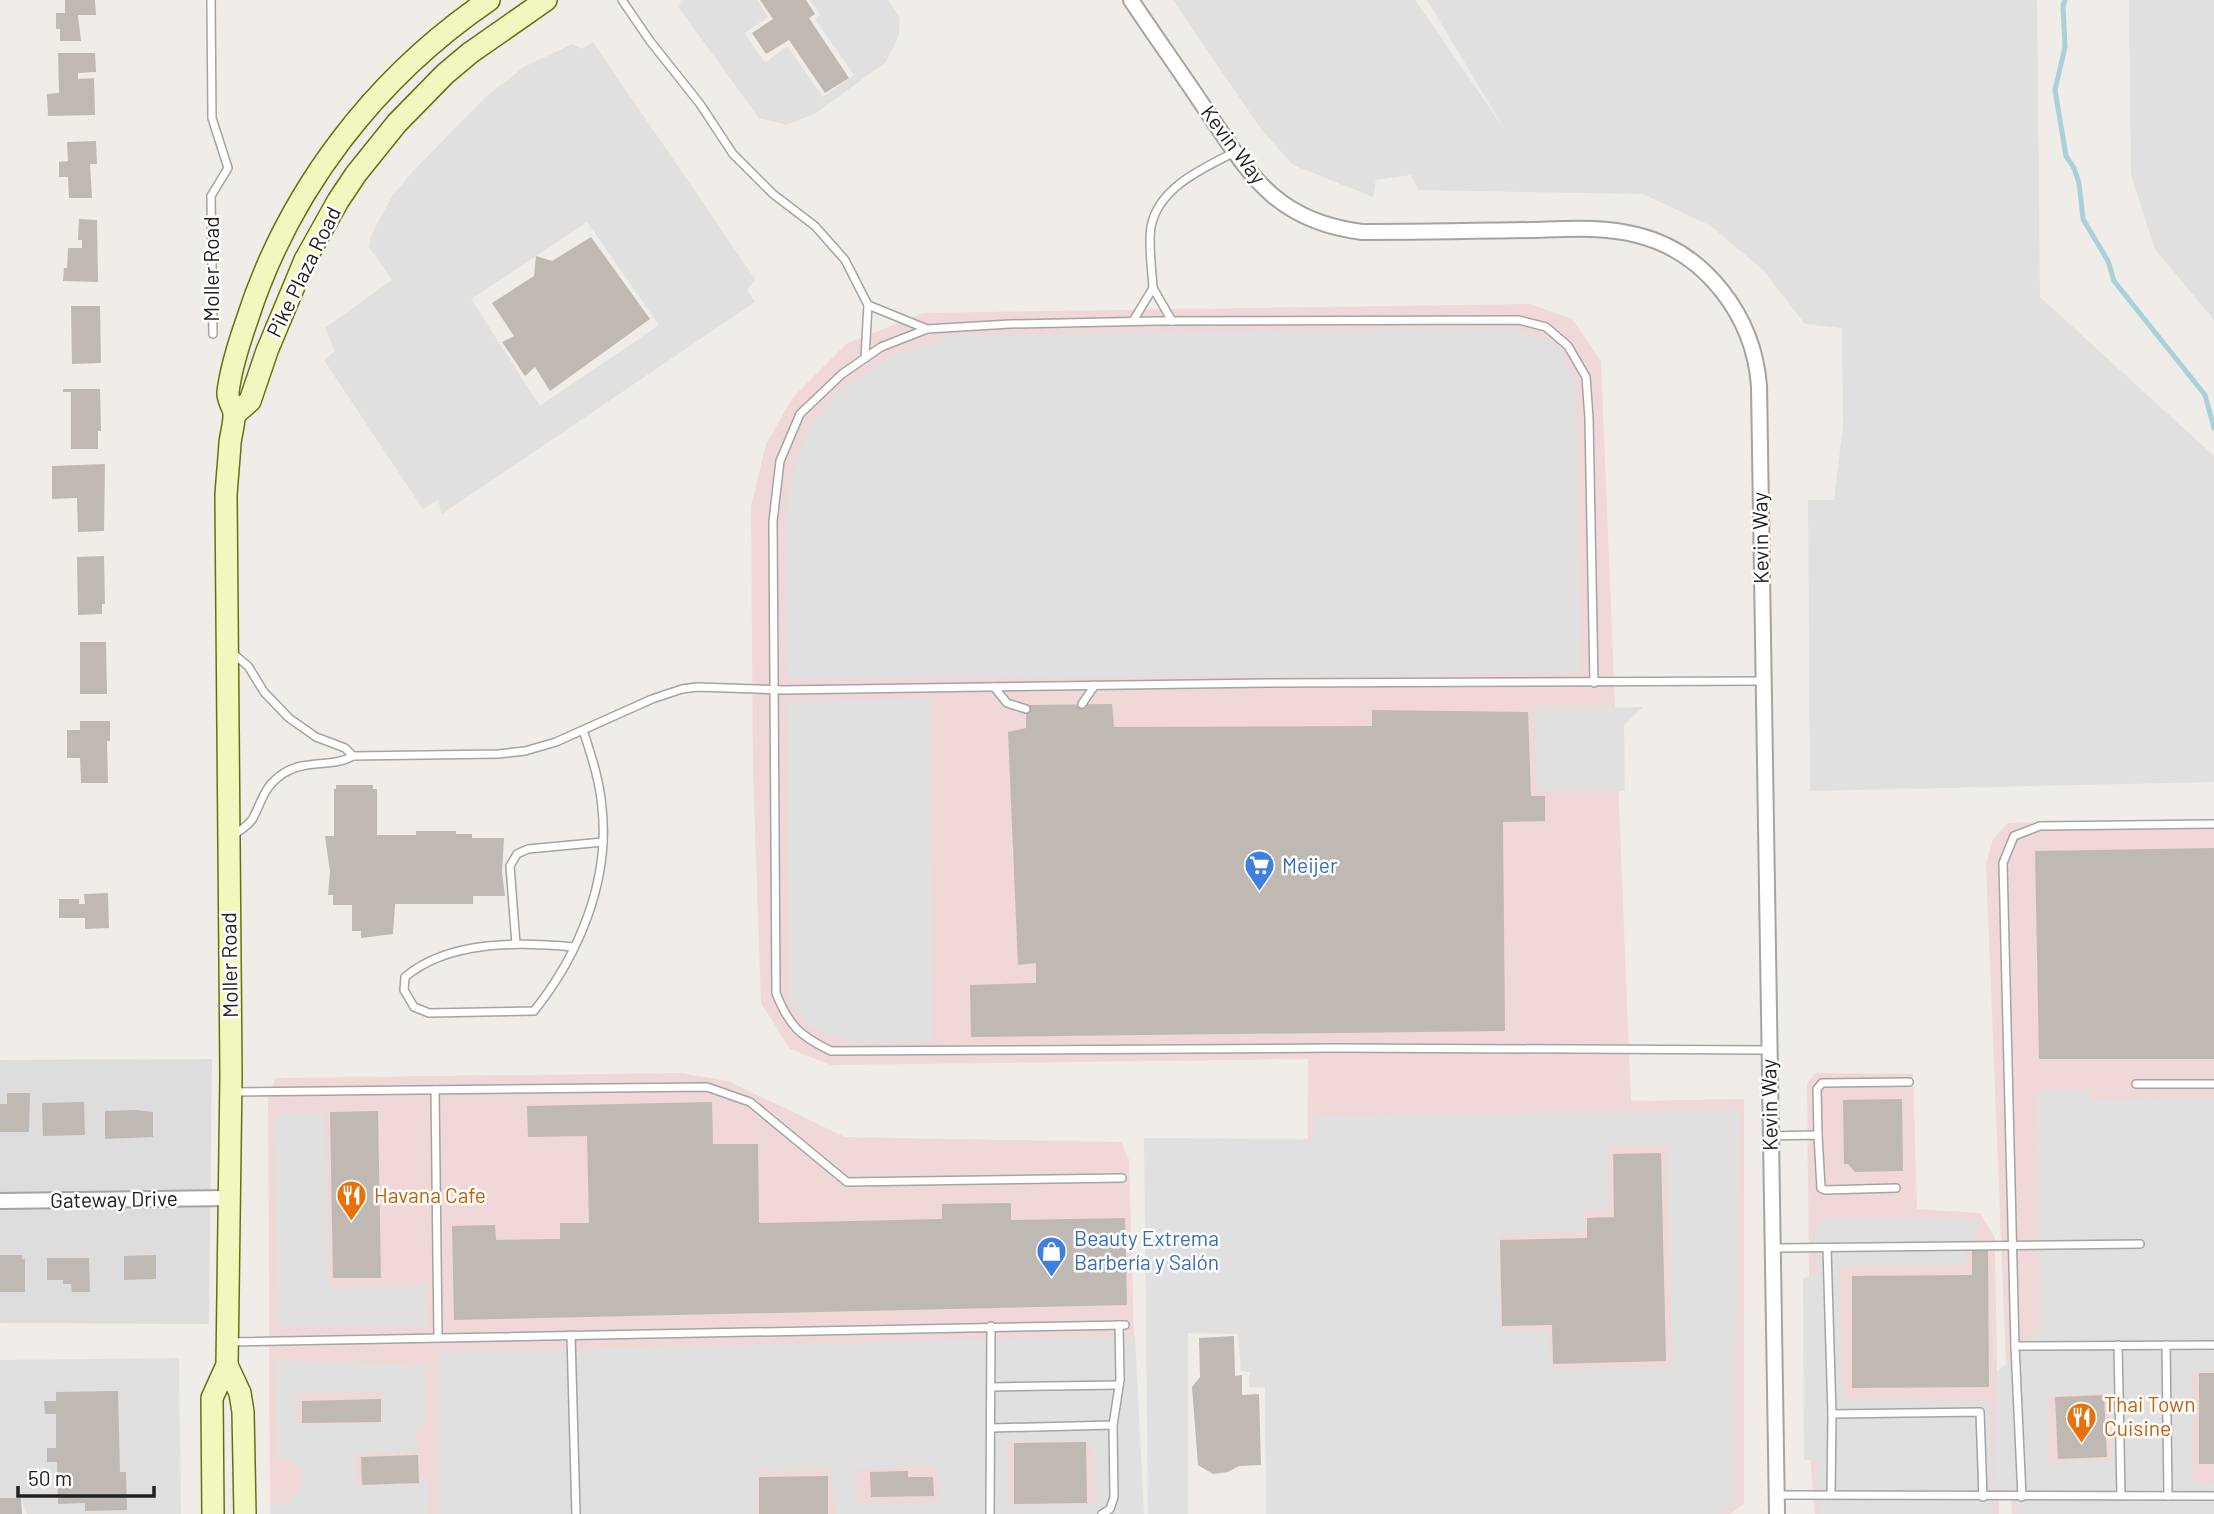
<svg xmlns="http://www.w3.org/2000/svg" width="2214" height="1514" font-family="Barlow,sans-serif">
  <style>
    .residential { fill: #dedddd }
    .commercial { fill: #efd8d7 }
    .parking { fill: #e0e0e0; fill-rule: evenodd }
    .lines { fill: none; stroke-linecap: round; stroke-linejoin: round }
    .stream { stroke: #aad0da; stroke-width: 5 }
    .building { fill: #c0b8b3 }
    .service-casing { stroke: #a4a4a4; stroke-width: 10 }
    .minor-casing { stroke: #a4a4a4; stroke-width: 18 }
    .secondary-casing { stroke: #67710c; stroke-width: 24 }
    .service { stroke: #fff; stroke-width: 7 }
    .minor { stroke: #fff; stroke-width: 14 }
    .secondary { stroke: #f4f6bf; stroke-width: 21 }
    .labels { text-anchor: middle; stroke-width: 5; stroke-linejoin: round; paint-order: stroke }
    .street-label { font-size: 21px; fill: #202020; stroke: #fff }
    .shop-label { font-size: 21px; fill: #366cbe; stroke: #fff; text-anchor: start }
    .food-label { font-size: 21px; fill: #c56008; stroke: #fff; text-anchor: start }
  </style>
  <rect width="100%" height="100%" fill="#f0ece7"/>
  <path class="residential" d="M212,1059L209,1324L0,1323V1060Z"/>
  <g class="commercial">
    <path d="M1530,304L1572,319L1601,361L1631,1101L1744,1099V1503L1731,1514H1306L1308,1059L831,1065L790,1049L761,1003L753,772L751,507L766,444L793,397L846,344L923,313Z"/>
    <path d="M2214,819V1514H2012L1986,864L1993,839L2008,823Z"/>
    <path d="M680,1073L728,1081L845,1137L1121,1142L1129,1160L1139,1514H270L268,1096L276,1078Z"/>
    <path d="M1815,1073L1913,1074L1917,1209L1980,1213L1995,1238L1999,1514H1815L1811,1468L1807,1084Z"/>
  </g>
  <g class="parking">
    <path d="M681,0H757L768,17L745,33L765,63L787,46L823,97L854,75L815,19L820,15L810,0H888L900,18L899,35L886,62L816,113L786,125L759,118L679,8Z"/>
    <path d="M1173,0H1415L1505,130L1427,0H2037L2040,297L2214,456V782L1810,791L1808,500H1834L1843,426L1842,328L1805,324L1763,270L1711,226L1643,194L1418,190L1411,175L1376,180L1373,197L1293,165L1261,129Z"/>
    <path d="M2129,0H2214V320L2155,249L2131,175Z"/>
    <path d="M593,42L755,279L747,290L755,302L442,514L438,500L423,509L324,360L335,351L325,328L392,280L369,247L371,235L393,195L417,167L487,96L524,67L572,44L582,49ZM587,222L659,325L540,406L471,299Z"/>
    <path d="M1511,328L1544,338L1560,347L1576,382L1581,673L786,679L785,518L791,478L808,428L838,391L892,354L954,335Z"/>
    <path d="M930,698L932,1042L851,1043L810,1028L789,1000L787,702Z"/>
    <path d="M1534,707H1643L1624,725L1625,791H1536Z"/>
    <path d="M2090,1089L2092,1100L2214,1098V1371L2192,1372L2193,1482L2214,1483V1514H2018V1506L1994,1486L1997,1372L2041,1329L2038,1233L2037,1090ZM2111,1392L2112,1460L2048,1462L2049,1396Z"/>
    <path d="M1740,1110L1734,1507H1720L1719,1514H1266L1265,1387H1249L1250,1372L1241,1371L1238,1334L1188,1333V1514H1148L1144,1138L1314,1139V1116ZM1608,1145H1666L1673,1365L1552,1368L1547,1330H1500L1499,1235L1583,1232L1584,1210L1608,1209Z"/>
    <path d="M280,1113H324L330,1288L425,1285L429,1327H278L274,1122Z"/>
    <path d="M1823,1217L1978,1218L1976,1240L1965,1246L1966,1265L1839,1266L1843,1397L1990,1401L1993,1514H1819L1817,1461L1804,1460L1803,1279L1818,1272L1814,1233Z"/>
    <path d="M1135,1336L1144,1514H836L831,1469L757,1470L755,1514H439L438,1352ZM1006,1441L1092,1442L1097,1505H1010ZM935,1466L940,1502L857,1504L855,1469Z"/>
    <path d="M179,1358L181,1514H27L21,1498H0V1360Z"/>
    <path d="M275,1360L425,1365L426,1423L415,1428L418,1451L355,1454L356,1484L419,1485L420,1477L428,1476L429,1514H270V1503L286,1502L296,1495L302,1484L301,1472L293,1461L277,1457ZM383,1392V1423L297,1425V1393Z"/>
  </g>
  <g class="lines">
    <path class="stream" d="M2065,0L2063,6L2065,47L2055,90L2066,156L2074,168L2079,183L2083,219L2108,261L2114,281L2205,395L2214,428"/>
  </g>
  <g class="building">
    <path d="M65,0H95L96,15H78L81,41H60V29H56V13H65Z"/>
    <path d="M760,0H806L815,14L809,18L849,78L825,93L789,40L766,54L752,33L773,19Z"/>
    <path d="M58,53H95L96,72L78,73V79L94,78L95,115L48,116L47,94L59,93Z"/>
    <path d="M96,141L97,164H90L92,198H69L68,177H59V162L68,161L67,142Z"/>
    <path d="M79,219L97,220L98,282L63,281L64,268H67L68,248H82V240H78Z"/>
    <path d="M591,237L650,319L550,391L535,367L525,376L502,342L514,336L492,303L534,276L536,256L552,261Z"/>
    <path d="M71,306H100L101,363L72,364Z"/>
    <path d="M63,389H100L101,431H98V449H71V392H63Z"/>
    <path d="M105,464L104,531L78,532L77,498L52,499V466Z"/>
    <path d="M104,556L105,604H102V614L78,615L77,557Z"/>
    <path d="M80,642H106L107,694H80Z"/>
    <path d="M1112,704L1114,727L1372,726V710L1528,712L1531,796H1545V821L1503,822L1505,1031L971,1037L970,985L1036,983V963L1018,965L1008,732L1026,728V705Z"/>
    <path d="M80,721H110V741H107L108,783H81L80,758H67V730H80Z"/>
    <path d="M336,785H373V789H377V835H416V831H456V834H472V838H504L502,872L505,896H473V904H395L393,934L361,938V931H352V905H333V895H328L330,872L325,836H334V789H336Z"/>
    <path d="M2214,848V1059H2039L2035,851Z"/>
    <path d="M108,893L109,928L85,929V918H59V899H79V904H85L84,894Z"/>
    <path d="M7,1093H30L29,1132H0V1104H7Z"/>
    <path d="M1902,1099L1903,1171L1855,1172L1848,1164H1844L1843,1100Z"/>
    <path d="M84,1102L85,1135L43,1136L42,1103Z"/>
    <path d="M712,1102L713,1144H758L759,1223L942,1219V1204L1011,1203V1220L1125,1218L1127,1305L454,1320L452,1226L495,1225L496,1240L560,1239V1223H589L587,1136L528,1137L527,1106Z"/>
    <path d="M136,1110L153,1112V1137L105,1139V1111Z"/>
    <path d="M378,1111L381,1278H333L330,1112Z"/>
    <path d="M1661,1153L1666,1361L1553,1364L1552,1325L1502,1326L1500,1240L1587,1238V1218L1614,1217L1613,1154Z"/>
    <path d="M1972,1250H1988L1989,1387L1852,1388V1276L1972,1275Z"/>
    <path d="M0,1255H22V1259H25V1292H0Z"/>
    <path d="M156,1255V1279L124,1280V1256Z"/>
    <path d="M47,1258H89L90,1292H72L71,1284H63V1280H47Z"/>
    <path d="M1234,1336L1235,1376L1242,1375V1395L1259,1394L1261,1465L1239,1466L1228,1472L1213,1474L1198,1465L1192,1387L1200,1377L1199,1338Z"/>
    <rect x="2199" y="1373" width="15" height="91"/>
    <path d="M118,1391L120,1472H126L127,1510L85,1511V1503L58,1504L57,1462H47V1448H56V1414H45L44,1401H56V1392Z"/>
    <path d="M2104,1395L2107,1457L2058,1459L2055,1397Z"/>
    <path d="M381,1399V1422L302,1423V1401Z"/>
    <path d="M1086,1442L1087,1503L1014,1504V1443Z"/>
    <path d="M418,1455L419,1483L362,1485L361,1457Z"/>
    <path d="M908,1471V1477H933L934,1496L871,1497L870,1472Z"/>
    <path d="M828,1476V1514H759V1477Z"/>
    <path d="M0,1498H21L22,1514H0Z"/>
  </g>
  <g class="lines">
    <defs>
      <g id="service">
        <path d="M211,0L212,118L228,168L211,196L213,334"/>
        <path d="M622,0L650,41L700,104L733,154L773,194L815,226L845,260L868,305"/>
        <path d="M1153,288C1152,270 1148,244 1151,227C1158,188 1203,168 1235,152"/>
        <path d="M1133,321L1153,288L1172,321"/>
        <path d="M865,358L868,305L927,329"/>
        <path d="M231,652L248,666L264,692L289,718L316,737L345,748L353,756"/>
        <path d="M1594,683L1589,418L1586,377L1568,346L1546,327L1519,320L1156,321L1010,324L927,329L881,347L842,374L800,414L780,461L773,521L776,993C789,1026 800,1036 831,1051L1336,1048L1769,1050"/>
        <path d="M994,687L1007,703L1026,709"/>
        <path d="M1082,704L1095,685"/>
        <path d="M2214,824L2040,826L2014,836L2003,863L2015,1346L2214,1345"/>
        <path d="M232,836C239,831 250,825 253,818C263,799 264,786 284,773C306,759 332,768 353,756L498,754L525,751L556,742L652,699L682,689L697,687L783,690L1266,683L1764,681"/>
        <path d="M516,944L510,866L517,854L528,849L603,842"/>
        <path d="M574,947C519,942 449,940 405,977L404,990L414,1007L429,1013L534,1011C579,955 610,880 602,808C600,781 591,755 583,730"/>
        <path d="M2136,1084H2214"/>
        <path d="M435,1090L438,1337"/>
        <path d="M232,1092L707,1087L750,1102L847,1182L1122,1178"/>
        <path d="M1818,1135L1817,1089L1822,1083L1909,1082"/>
        <path d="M1771,1136L1818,1135L1821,1188L1825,1190L1896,1188"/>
        <path d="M1773,1248L2140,1244"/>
        <path d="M1827,1248L1832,1414L1831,1495"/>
        <path d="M571,1335L576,1514"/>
        <path d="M228,1342L1125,1325"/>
        <path d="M2118,1345L2121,1496"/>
        <path d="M2166,1345L2168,1496"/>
        <path d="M2015,1346L2022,1497"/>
        <path d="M991,1387L1119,1385"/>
        <path d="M1832,1414L1980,1412L1983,1497"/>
        <path d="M991,1428L1113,1425"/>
        <path d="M1777,1495L2214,1496"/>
        <path d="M990,1514L991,1326"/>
        <path d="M1102,1514L1110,1509L1114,1497L1113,1425L1120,1380L1119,1325"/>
      </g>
      <g id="minor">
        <path d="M1131,0C1155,36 1180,71 1204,107C1249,173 1274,221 1362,232C1418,232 1475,231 1532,230C1567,229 1603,226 1637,235C1706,252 1754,317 1759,386L1777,1514"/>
        <path d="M0,1201L229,1198"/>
      </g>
      <g id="secondary">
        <path d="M235,414L250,401L267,351L305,260L338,201L356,174L397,123L445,74L470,53L546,0"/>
        <path d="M227,1365L240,1393L243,1412L245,1514"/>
        <path d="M213,1514L212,1398L227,1365L231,1076L226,496C227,478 229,460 230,443C231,434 234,425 234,416C235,408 227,401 228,392C231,367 239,343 247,320C289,189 376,77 489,0"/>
      </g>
    </defs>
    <use href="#service" class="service-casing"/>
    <use href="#minor" class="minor-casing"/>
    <use href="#secondary" class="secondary-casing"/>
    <use href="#service" class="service"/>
    <use href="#minor" class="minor"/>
    <use href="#secondary" class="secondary"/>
  </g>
  <defs>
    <symbol id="supermarket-pin" viewBox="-11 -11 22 30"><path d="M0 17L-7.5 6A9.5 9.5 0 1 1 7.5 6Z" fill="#3f7fe0" stroke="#fff"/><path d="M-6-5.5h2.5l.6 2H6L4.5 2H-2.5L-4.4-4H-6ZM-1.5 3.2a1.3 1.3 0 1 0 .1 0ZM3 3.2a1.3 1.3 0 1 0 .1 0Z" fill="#fff"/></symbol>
    <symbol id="restaurant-pin" viewBox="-11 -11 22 30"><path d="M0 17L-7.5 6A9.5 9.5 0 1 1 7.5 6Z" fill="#e8710a" stroke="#fff"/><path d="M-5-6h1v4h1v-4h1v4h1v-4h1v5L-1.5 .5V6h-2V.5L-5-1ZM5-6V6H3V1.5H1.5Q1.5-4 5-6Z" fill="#fff"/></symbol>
    <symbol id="shop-pin" viewBox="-11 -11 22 30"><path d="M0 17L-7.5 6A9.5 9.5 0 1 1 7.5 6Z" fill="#3f7fe0" stroke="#fff"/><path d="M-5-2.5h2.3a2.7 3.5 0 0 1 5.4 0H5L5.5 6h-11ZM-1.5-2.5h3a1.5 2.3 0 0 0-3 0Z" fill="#fff"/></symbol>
  </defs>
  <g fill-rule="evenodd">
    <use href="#supermarket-pin" x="1242" y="848" width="35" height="47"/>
    <use href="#restaurant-pin" x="334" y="1178" width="35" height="47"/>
    <use href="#shop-pin" x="1034" y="1234" width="35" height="47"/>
    <use href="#restaurant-pin" x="2064" y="1400" width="35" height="47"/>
  </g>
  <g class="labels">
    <g class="street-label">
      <text transform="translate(1233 145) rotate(53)" y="7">Kevin Way</text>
      <text transform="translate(212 269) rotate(-90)" y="7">Moller Road</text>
      <text transform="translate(304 272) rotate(-64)" y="7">Pike Plaza Road</text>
      <text transform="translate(1761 538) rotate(-91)" y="7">Kevin Way</text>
      <text transform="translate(230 965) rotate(-91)" y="7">Moller Road</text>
      <text transform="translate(1770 1105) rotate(-91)" y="7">Kevin Way</text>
      <text transform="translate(114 1200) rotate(-1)" y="7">Gateway Drive</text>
    </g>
    <g class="shop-label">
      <text x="1282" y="873">Meijer</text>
      <text x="1074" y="1246">Beauty Extrema<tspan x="1074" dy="24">Barbería y Salón</tspan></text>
    </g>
    <g class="food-label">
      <text x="374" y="1203">Havana Cafe</text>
      <text x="2104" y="1412">Thai Town<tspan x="2104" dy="24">Cuisine</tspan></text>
    </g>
  </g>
  <path d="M18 1486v10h136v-10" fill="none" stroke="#202020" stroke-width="3.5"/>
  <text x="28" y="1486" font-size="21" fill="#202020" stroke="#ffffff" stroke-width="5" paint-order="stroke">50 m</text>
</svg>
